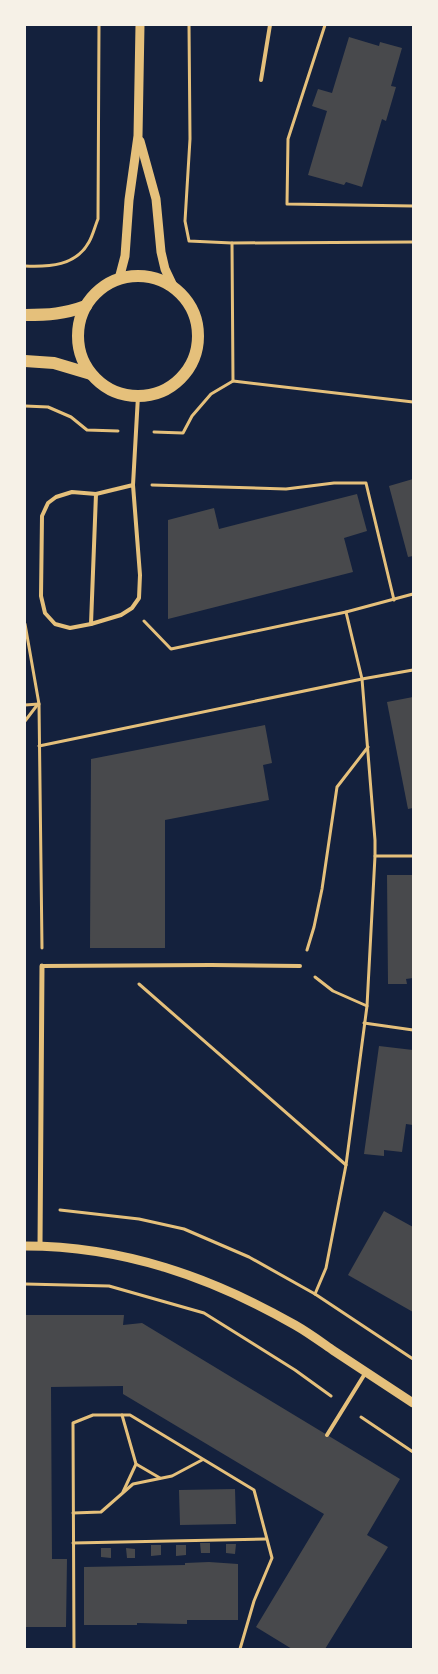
<svg xmlns="http://www.w3.org/2000/svg" width="438" height="1674" font-family="'Alegreya Sans',sans-serif">
  <style>
    .building { fill: #48494c }
    .lines { fill: none; stroke-linecap: round; stroke-linejoin: round }
    .path { stroke: #e5c07b; stroke-width: 3 }
    .service { stroke: #e5c07b; stroke-width: 4 }
    .minor { stroke: #e5c07b; stroke-width: 5 }
    .tertiary { stroke: #e5c07b; stroke-width: 9 }
    .primary { stroke: #e5c07b; stroke-width: 12 }
  </style>
  <rect width="100%" height="100%" fill="#14213d"/>
  <g class="building">
    <path d="M349,37L379,46L380,42L402,48L391,86L396,87L386,121L382,119L362,187L346,182L344,185L308,175L327,111L312,106L318,89L332,93Z"/>
    <path d="M413,479V556L408,557L389,486Z"/>
    <path d="M357,494L367,531L344,538L353,572L168,619V520L214,508L219,529Z"/>
    <path d="M413,697V808L408,809L387,702Z"/>
    <path d="M265,725L272,763L263,765L269,800L165,820V948H90L91,759Z"/>
    <path d="M387,875H413V978L406,979L407,984H388Z"/>
    <path d="M379,1046L413,1050V1125L406,1124L402,1152L384,1150V1156L364,1154Z"/>
    <path d="M384,1211L413,1227V1312L348,1275Z"/>
    <path d="M25,1315H124L123,1325L142,1323L400,1479L367,1535L388,1547L325,1649H292L256,1627L324,1514L123,1394V1386L51,1387L52,1559H67L66,1627H25Z"/>
    <path d="M235,1489L236,1524L180,1525L179,1490Z"/>
    <path d="M200,1543H210V1553H201Z"/>
    <path d="M226,1544H236L235,1554L226,1553Z"/>
    <path d="M151,1545H161V1555L151,1556Z"/>
    <path d="M176,1545H186V1555L176,1556Z"/>
    <path d="M101,1548H111V1558L101,1557Z"/>
    <path d="M126,1548L135,1549V1558H127Z"/>
    <path d="M209,1562L238,1564V1620H187V1624L137,1623V1625H84V1567L185,1565V1563Z"/>
  </g>
  <g class="lines">
    <g class="path">
      <path d="M325,25L288,139L287,204L413,206"/>
      <path d="M232,243L413,242"/>
      <path d="M25,266C49,267 76,266 89,242C93,235 95,226 98,219L99,25"/>
      <path d="M233,381L413,402"/>
      <path d="M25,406L48,407L71,417L87,430L118,431"/>
      <path d="M154,432L183,433L192,416L211,394L233,381L232,243L189,241L185,221L190,139L189,25"/>
      <path d="M152,485L286,489L334,483H366L394,600"/>
      <path d="M144,621L171,649L346,612L413,594"/>
      <path d="M25,624L39,704L42,948"/>
      <path d="M25,705L39,704"/>
      <path d="M25,721L38,704"/>
      <path d="M39,746L362,679L413,670"/>
      <path d="M375,856H413"/>
      <path d="M307,950L314,927L322,889L337,787L368,747"/>
      <path d="M315,977L333,991L367,1006"/>
      <path d="M139,984L346,1165"/>
      <path d="M364,1023L413,1030"/>
      <path d="M60,1210L139,1219L184,1229L249,1257L315,1294L413,1359"/>
      <path d="M25,1284L109,1286L204,1313L295,1370L331,1396"/>
      <path d="M315,1294L326,1268L346,1165L367,1006L375,856V840L362,679L346,612"/>
      <path d="M122,1415L136,1464L123,1492"/>
      <path d="M361,1417L413,1452"/>
      <path d="M136,1464L160,1478"/>
      <path d="M73,1513L101,1512L133,1484L172,1476L202,1460"/>
      <path d="M73,1543L266,1539"/>
      <path d="M74,1649L73,1423L93,1415H130L254,1490L272,1558L254,1601L240,1649"/>
    </g>
    <g class="service">
      <path d="M261,80L270,25"/>
      <path d="M133,485L96,494L72,492L56,497L48,503L42,516L41,596L45,613L55,624L70,628L91,624L121,615L132,608L139,598L140,575L133,485L138,396"/>
      <path d="M91,624L96,494"/>
      <path d="M42,966L211,965L300,966"/>
      <path d="M327,1435L366,1372"/>
    </g>
    <path class="minor" d="M40,1246L42,966"/>
    <g class="tertiary">
      <path d="M140,141L156,199L161,252L165,269L174,288"/>
      <path d="M119,279L125,256L129,200L138,136L140,25"/>
      <path d="M25,1246C123,1246 211,1277 295,1325C309,1333 321,1342 334,1351C360,1368 387,1386 413,1403"/>
    </g>
    <g class="primary">
      <circle cx="138" cy="336" r="60"/>
      <path d="M25,315C49,315 64,314 86,306"/>
      <path d="M25,361L54,363L91,374"/>
    </g>
  </g>
  <rect width="438" height="1674" fill="none" stroke="#f6f1e7" stroke-width="52"/>
</svg>
